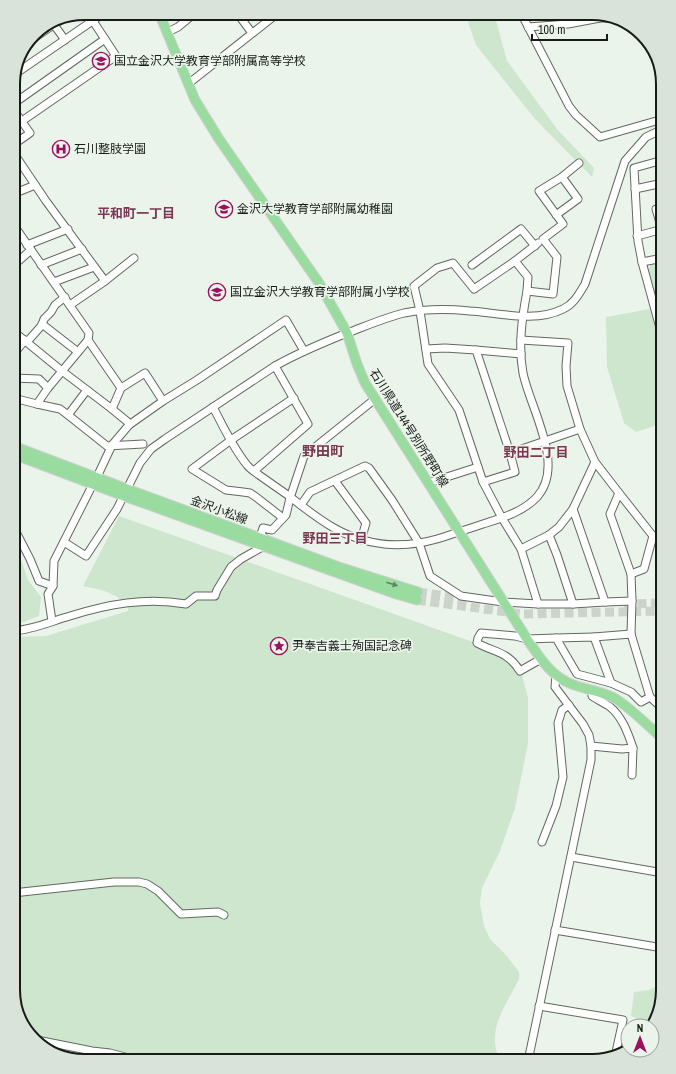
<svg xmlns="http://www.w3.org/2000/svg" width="676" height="1074" font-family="'Archivo Narrow','Noto Sans JP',sans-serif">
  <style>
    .green { fill: #cde6cd }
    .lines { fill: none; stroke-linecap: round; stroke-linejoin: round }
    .major-tunnel { stroke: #cbd3cb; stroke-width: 9; stroke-dasharray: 9 4.5; stroke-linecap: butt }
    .minor-casing { stroke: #616961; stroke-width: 9 }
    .major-casing { stroke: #d1d1d1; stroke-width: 11 }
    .minor { stroke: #fff; stroke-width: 7 }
    .major { stroke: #9adca0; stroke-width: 9 }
    .oneway { fill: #608563 }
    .labels { text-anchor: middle; stroke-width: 3.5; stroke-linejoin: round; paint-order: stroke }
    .poi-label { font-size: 12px; fill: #181b18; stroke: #ebf4eb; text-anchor: start }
    .street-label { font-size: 12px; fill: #181b18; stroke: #ebf4eb }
    .neighbourhood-label { font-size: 13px; font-weight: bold; fill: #7a3753; stroke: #ebf4eb }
    .quarter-label { font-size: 14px; font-weight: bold; fill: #7a3753; stroke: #ebf4eb }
    .rim { fill: none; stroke: #181b18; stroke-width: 2 }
  </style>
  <rect width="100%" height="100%" fill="#ebf4eb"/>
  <g class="green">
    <path d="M465,13H494L507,61L557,129L594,168L592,177L535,119L476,45Z"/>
    <path d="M541,13H591L592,14L591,17L563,22L543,23Z"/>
    <path d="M663,261V279L654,298L647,270L652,263Z"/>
    <path d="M650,309L663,355V423L636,432L624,423L607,367L606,317Z"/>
    <path d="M119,516L484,646L519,664L528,698V743L515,808L500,851L482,888L480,903L484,926L490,939L506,955L519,972V979C511,995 495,1019 495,1037C494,1045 497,1053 500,1061H175L33,1036L20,1022L13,990V637L46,636L128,611V606C113,591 102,590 83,586Z"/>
    <path d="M13,542L18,551L28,580L41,597L39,616L21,623L13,624Z"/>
    <path d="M663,983V991L652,1027V1026H646L643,1022L631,1016L634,992L649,990Z"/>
  </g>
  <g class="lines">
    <g class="major-tunnel">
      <path d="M418,592L468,599"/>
      <path d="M417,600L522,614L663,611"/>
      <path d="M624,604L663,603"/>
    </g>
    <defs>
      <g id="minor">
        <path d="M237,13L252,33"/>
        <path d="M521,13L569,106L576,115L600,137L663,119"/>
        <path d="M595,13L600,18H610"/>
        <path d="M52,22L65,40"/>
        <path d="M528,27L568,24L600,18"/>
        <path d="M168,32L178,27L195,13"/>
        <path d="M31,40L65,17"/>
        <path d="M15,74L104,13"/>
        <path d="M188,84L278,13"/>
        <path d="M13,104L105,39"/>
        <path d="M22,121L116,56L93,21"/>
        <path d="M13,145L30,133L13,109"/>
        <path d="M13,152L46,201L105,281L134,258"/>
        <path d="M562,177L579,163"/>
        <path d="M635,189L663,183"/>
        <path d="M13,194L35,185"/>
        <path d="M662,230L656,209L663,207"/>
        <path d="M637,236L663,229"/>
        <path d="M27,245L68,229"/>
        <path d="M13,261L15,264L31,250"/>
        <path d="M515,261L474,289L453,263L437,268L414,286L420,311L428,364L459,410L483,482L502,518L521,549L549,535L559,527L573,509L605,602L632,601L631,634"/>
        <path d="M642,262L663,258"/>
        <path d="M41,265L82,249"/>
        <path d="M472,265L521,229L535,246"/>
        <path d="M54,282L94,267"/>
        <path d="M527,291L528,277L515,261L538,243"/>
        <path d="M70,305L105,281"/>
        <path d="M42,324L78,352"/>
        <path d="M13,331L62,371L112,409L121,388L88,340"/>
        <path d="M663,339L642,262L638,241L634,168L663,160"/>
        <path d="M521,340L568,343L566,366L567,386L580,429"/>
        <path d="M27,342L42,325L44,319L51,312L55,305L65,297"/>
        <path d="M426,349L445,348L476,350L510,453"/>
        <path d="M476,350L521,354"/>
        <path d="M13,355L25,340"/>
        <path d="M13,378L39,379L48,388L88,340L89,333L13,224"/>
        <path d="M48,388L37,404L60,409L68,415L107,446L143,444"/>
        <path d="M121,388L145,373L163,401L129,425"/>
        <path d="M13,398L37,404"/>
        <path d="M163,401L197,380L286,320L304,351"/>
        <path d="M213,407C223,426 233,448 247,465C250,469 255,472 259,475C269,482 279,489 289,496C303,507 318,519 334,528C366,546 402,549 437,539C453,534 468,529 483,524C502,518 523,512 537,497C566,465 530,408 523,373C518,346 522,318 527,291L553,294L557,257L543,239L563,224L539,191L562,177L578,199L556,215"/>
        <path d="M68,415L87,390"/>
        <path d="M595,462L619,493L610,514L631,574L644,569L653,536L619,493"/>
        <path d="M254,471L308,424L275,366"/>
        <path d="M97,477L112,445L129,425V423L112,409"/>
        <path d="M335,481L366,523L361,540"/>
        <path d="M483,482L515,472L510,453L580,429L595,462L573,509"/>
        <path d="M428,483L478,467"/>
        <path d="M301,505L310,492L365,466L369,468L392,500L419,543L430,576L461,596L503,602L538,604"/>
        <path d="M283,518L256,497L250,493L243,492L226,490L192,469L231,440L294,398"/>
        <path d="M13,526L30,559L39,581L53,586"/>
        <path d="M64,542L86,556L117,509L140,463L151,449L165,439L275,366C298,353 322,343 347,333C366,326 384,318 404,313C424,309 450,309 470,311C500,313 535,323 563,309C574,304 579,294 585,284L625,161L646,137L663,129"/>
        <path d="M521,549L538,604H573L557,555L549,535"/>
        <path d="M631,574L632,601"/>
        <path d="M573,604L605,602"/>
        <path d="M52,621L48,594L53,586L54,561L93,484"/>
        <path d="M13,631C32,630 52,621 70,616C108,604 146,597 186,604L196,596H215L217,590L231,567L241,559L264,546L266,540L261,534L263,528L272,530L286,515L290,498L304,456L375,399"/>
        <path d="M594,637L631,634L650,697"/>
        <path d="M556,638L594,637L611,683"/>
        <path d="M541,659L520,671C507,651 496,653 477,643L478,638L481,633L515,636L527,639L556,638L577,674L611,683L631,692L641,702L650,697L663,709"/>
        <path d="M592,690V696C598,700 604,703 609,706C622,716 628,733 633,748"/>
        <path d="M591,746L622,749L633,748L632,775"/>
        <path d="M542,842L556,806L563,777L558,723L562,710L569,705"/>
        <path d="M571,857L663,873"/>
        <path d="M13,893L114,882H139L147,884L158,891L181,914L218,912L224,915"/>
        <path d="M555,930L663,948"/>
        <path d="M539,1006L623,1020L616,1052L614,1056"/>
        <path d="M37,1040L92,1051L110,1053L140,1061"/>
        <path d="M528,1061L591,760V746L589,735L583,724L555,687L556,675"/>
      </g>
      <g id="major">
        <path d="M159,13L195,100L219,139L319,283L347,333L357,364L365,383L527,639C539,656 549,674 569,683C584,690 601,690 616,699C633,710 648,726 663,739"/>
        <path d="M13,446L127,489L339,567L418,592"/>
        <path d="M13,454L124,496L396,594L417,600"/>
      </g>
    </defs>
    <use href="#minor" class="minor-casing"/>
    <use href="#major" class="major-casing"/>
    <use href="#minor" class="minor"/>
    <use href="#major" class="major"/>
  </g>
  <defs><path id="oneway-solid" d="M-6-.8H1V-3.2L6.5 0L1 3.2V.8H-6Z"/></defs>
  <use class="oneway" href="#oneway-solid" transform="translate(392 584) rotate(18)"/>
  <defs>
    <symbol id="school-ring" viewBox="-11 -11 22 22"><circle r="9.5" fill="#ebf4eb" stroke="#9d105d" stroke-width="1.5"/><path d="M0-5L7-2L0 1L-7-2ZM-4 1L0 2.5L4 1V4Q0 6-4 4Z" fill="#9d105d"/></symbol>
    <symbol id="hospital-ring" viewBox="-11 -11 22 22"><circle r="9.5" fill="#ebf4eb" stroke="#9d105d" stroke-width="1.5"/><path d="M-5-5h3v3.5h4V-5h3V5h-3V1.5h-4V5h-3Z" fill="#9d105d"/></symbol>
    <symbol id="sight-ring" viewBox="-11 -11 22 22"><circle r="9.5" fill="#ebf4eb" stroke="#9d105d" stroke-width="1.5"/><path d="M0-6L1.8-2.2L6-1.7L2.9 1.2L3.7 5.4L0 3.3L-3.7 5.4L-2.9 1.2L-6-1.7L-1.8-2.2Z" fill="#9d105d"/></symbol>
  </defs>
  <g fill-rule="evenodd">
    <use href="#school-ring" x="91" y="51" width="20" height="20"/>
    <use href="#hospital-ring" x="51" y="139" width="20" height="20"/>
    <use href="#school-ring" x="214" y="199" width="20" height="20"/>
    <use href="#school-ring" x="207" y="282" width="20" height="20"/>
    <use href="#sight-ring" x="269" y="636" width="20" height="20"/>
  </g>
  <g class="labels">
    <g class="poi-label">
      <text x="114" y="65">国立金沢大学教育学部附属高等学校</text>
      <text x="74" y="153">石川整肢学園</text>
      <text x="237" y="213">金沢大学教育学部附属幼稚園</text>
      <text x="230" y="296">国立金沢大学教育学部附属小学校</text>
      <text x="292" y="650">尹奉吉義士殉国記念碑</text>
    </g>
    <g class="street-label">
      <text transform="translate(409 428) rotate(58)" y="4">石川県道144号別所野町線</text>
      <text transform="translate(219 510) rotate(20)" y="4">金沢小松線</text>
    </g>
    <g class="neighbourhood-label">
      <text x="136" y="218">平和町一丁目</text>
      <text x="536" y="457">野田二丁目</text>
      <text x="335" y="543">野田三丁目</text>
    </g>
    <g class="quarter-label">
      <text x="323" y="456">野田町</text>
    </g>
  </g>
  <path d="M0 0H676V1074H0ZM84 20H592A64 64 0 0 1 656 84V990A64 64 0 0 1 592 1054H84A64 64 0 0 1 20 990V84A64 64 0 0 1 84 20Z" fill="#dae3da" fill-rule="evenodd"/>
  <path class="rim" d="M84 20H592A64 64 0 0 1 656 84V990A64 64 0 0 1 592 1054H84A64 64 0 0 1 20 990V84A64 64 0 0 1 84 20Z"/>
  <g transform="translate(640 1038)"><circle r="19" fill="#ebf4eb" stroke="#979d97"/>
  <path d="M0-3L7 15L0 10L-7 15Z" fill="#9d105d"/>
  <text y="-6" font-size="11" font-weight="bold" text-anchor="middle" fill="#181b18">N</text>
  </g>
  <path d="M532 34v6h75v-6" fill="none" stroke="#181b18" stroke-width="2"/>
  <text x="538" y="34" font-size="12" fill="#181b18" stroke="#ebf4eb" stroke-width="3" paint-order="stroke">100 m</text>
</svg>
